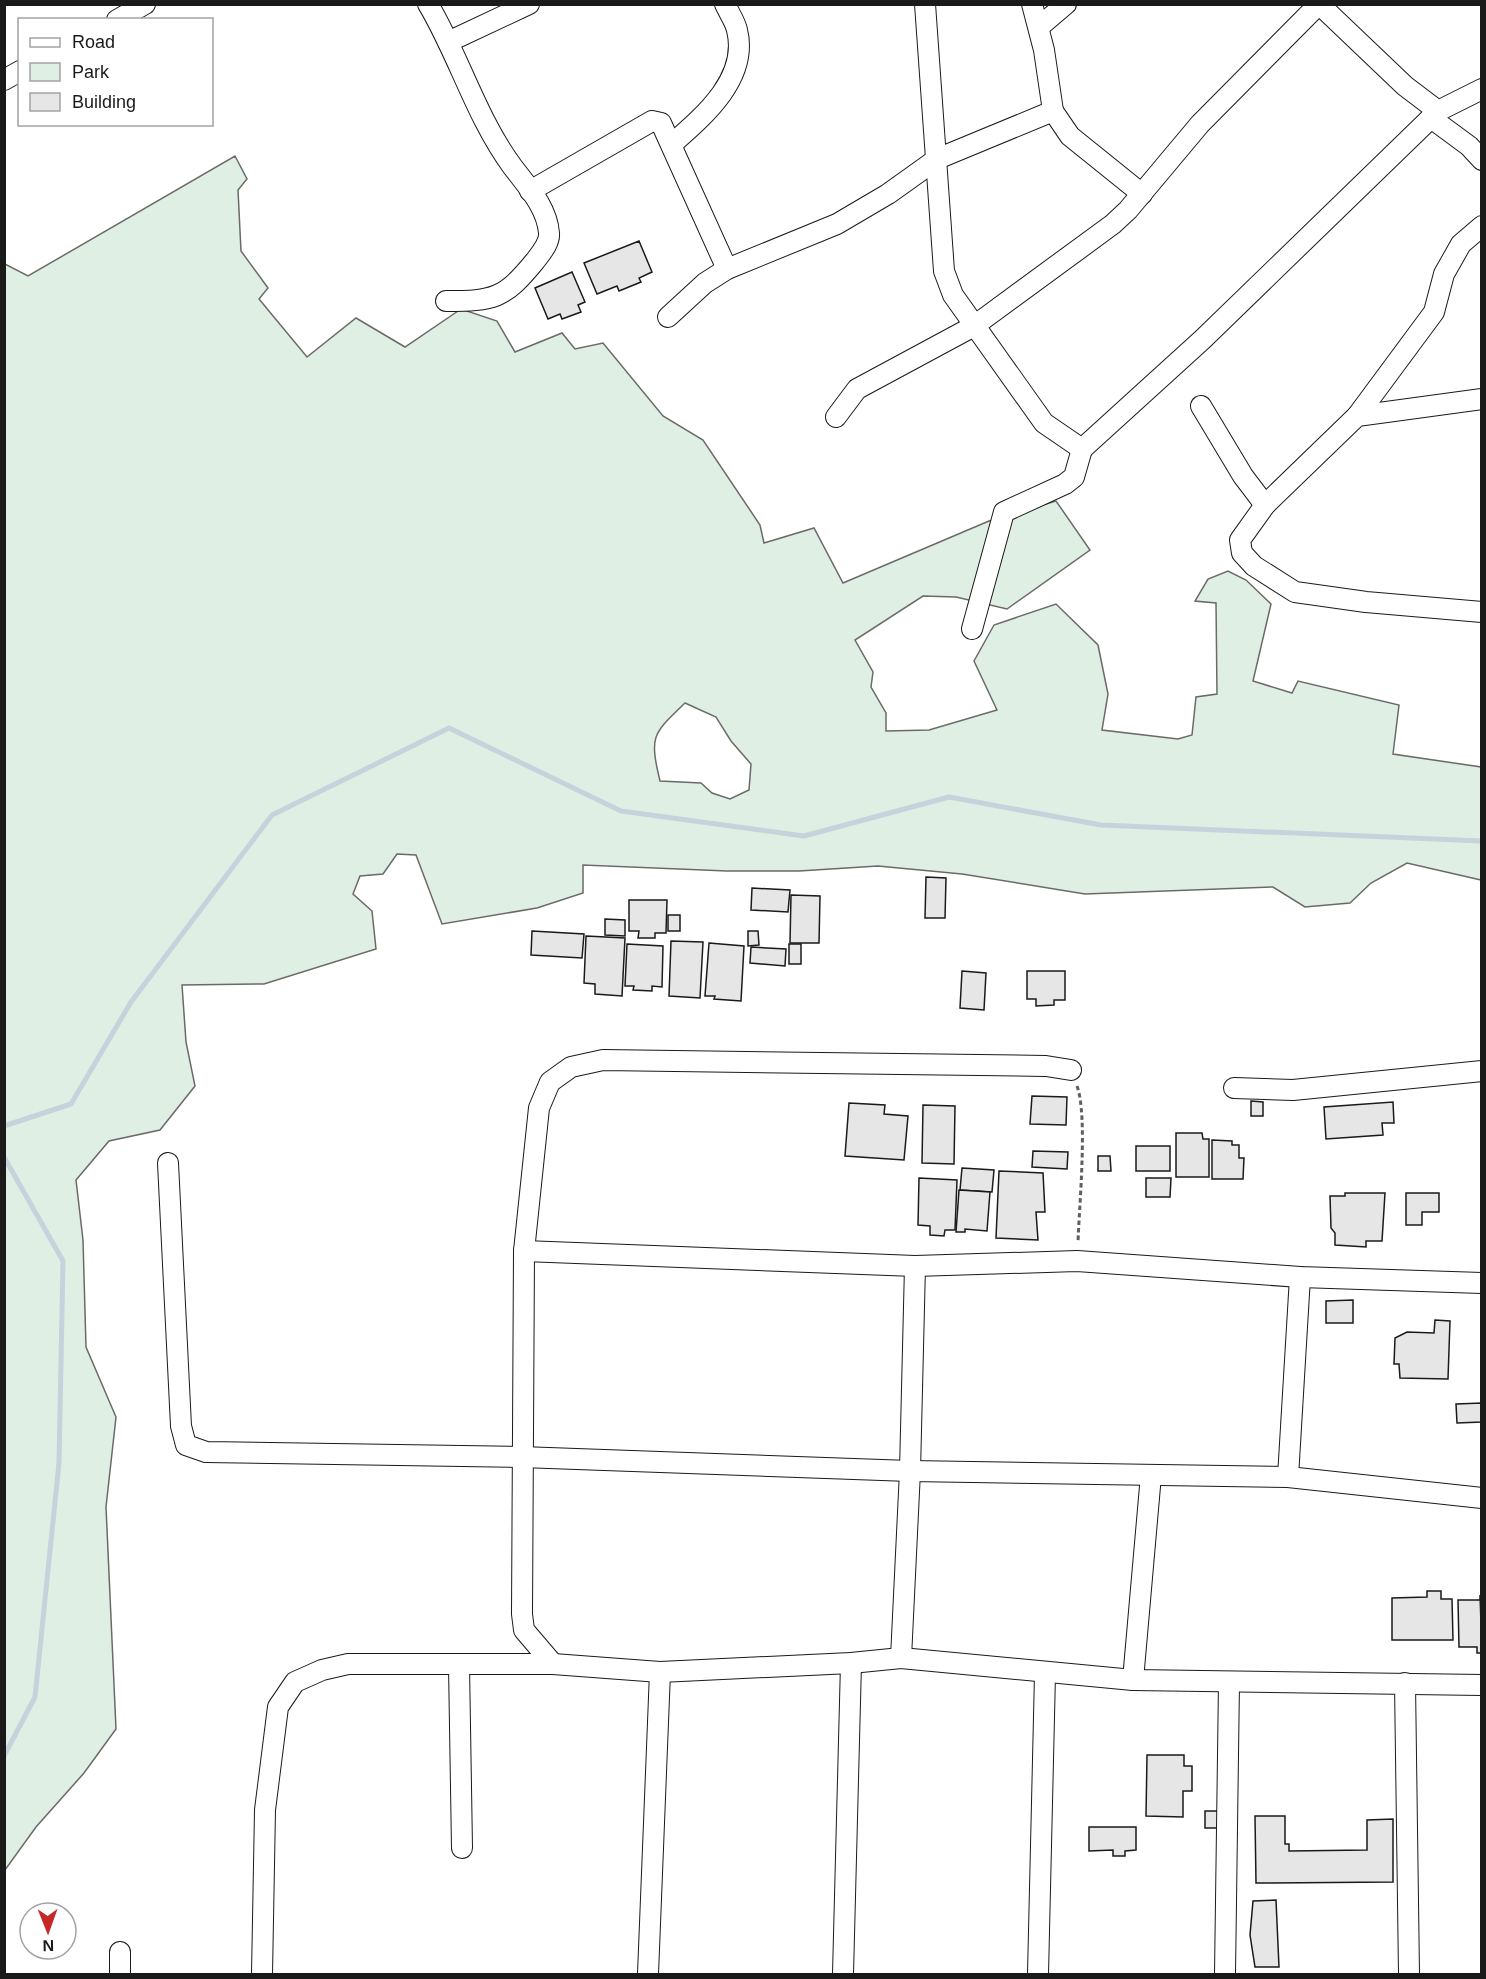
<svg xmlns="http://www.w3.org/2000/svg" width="1486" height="1979" font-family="Arial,sans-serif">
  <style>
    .green { fill: #e0efe3; stroke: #6a6a6a; stroke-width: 1.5; fill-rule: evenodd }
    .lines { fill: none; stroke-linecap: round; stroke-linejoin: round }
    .stream { stroke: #c6d2dc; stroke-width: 5 }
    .building { fill: #e6e6e6; stroke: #1a1a1a; stroke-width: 1.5 }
    .minor-casing { stroke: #1a1a1a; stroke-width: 22 }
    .path { stroke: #5f5f5f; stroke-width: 3; stroke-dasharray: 4.5 3; stroke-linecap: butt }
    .minor { stroke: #fff; stroke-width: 20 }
  </style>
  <rect width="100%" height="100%" fill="#fff"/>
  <path class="green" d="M235,156L247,179L238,190L241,251L268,288L259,299L307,357L356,318L405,347L461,309L497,321L515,352L562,333L575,349L603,343L663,416L703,440L760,525L764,543L814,528L843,583L989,521L1056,501L1090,550L1007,609L956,597L923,596L855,640L873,672L871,687L886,713V731L929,730L997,710L974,661L994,625L1056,604L1098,645L1108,694L1102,730L1178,739L1192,735L1196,697L1217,694L1216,603L1195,601L1208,579L1228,571L1246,580L1271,604L1253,681L1292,693L1298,681L1399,705L1393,754L1481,767V880L1407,863L1371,883L1350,903L1305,907L1273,887L1085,894L962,874L878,866L799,871H727L583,865V893L537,908L442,924L416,855L397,854L383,874L360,876L353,894L372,911L376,949L264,984L182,985L186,1042L195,1086L160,1130L109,1141L76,1180L83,1240L86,1347L116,1417L106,1507L116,1729L84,1773L36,1827L5,1870V264L28,276ZM685,703L716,717L731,741L751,764L749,790L730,799L712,793L701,783L660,781C649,735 653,734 685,703Z"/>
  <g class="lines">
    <g class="stream">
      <path d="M4,1126L71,1104L131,1002L272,815L449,728L621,811L804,836L949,797L1101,825L1482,841"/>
      <path d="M4,1157L63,1261L59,1463L35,1697L4,1756"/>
    </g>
  </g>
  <g class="building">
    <path d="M639,241L652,272L639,278L641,282L619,291L617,286L597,294L584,263Z"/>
    <path d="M572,272L585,302L578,305L581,312L562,319L560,314L548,319L535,288Z"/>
    <path d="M926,877L946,878L945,918H925Z"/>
    <path d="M752,888L790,890L788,912L751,910Z"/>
    <path d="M791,895L820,896L819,943H790Z"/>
    <path d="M629,900H667L666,933H655V938H638L639,931H629Z"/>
    <rect x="668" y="915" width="12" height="16"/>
    <path d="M605,919L625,920V936L605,935Z"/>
    <path d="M532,931L584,934L582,958L531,955Z"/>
    <path d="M748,931H758L759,945L748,946Z"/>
    <path d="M586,936L625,938L622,996L595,994V984L584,983Z"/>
    <path d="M671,941L703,942L700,998L669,996Z"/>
    <path d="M709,943L744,946L741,1001L714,999L715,996H705Z"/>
    <path d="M627,944L663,946L662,987L652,986V991L633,990L634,986H625Z"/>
    <rect x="789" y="944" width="12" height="20"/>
    <path d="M751,947L786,949L785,966L750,963Z"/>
    <path d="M962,971L986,973L984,1010L960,1008Z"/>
    <path d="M1027,971H1065V1000H1054V1005L1036,1006V999H1027Z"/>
    <path d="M1032,1096L1067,1097L1066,1125L1030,1124Z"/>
    <path d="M1251,1101L1263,1102V1116H1251Z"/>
    <path d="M1393,1102L1394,1123H1382L1383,1135L1326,1139L1324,1107Z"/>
    <path d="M849,1103L885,1105L884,1114L908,1116L904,1160L845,1156Z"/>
    <path d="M923,1105L955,1106L954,1164L922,1163Z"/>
    <path d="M1176,1133H1202L1203,1139H1209V1177H1176Z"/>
    <path d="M1212,1140L1232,1141V1145H1239V1158H1244L1243,1179H1212Z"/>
    <rect x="1136" y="1146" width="34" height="25"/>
    <path d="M1033,1151L1068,1152L1067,1169L1032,1167Z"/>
    <path d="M1098,1156H1110L1111,1171H1098Z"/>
    <path d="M962,1168L994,1170L992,1192L960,1190Z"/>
    <path d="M999,1171L1043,1173L1045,1212H1036L1038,1240L996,1238Z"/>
    <path d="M919,1178L957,1180L955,1230H945L944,1236L930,1235V1226L918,1225Z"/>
    <path d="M1146,1178H1171L1170,1197H1146Z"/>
    <path d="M959,1190L990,1192L987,1231L965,1229V1232H956Z"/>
    <path d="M1345,1193H1385L1382,1241H1366V1247L1335,1245V1233L1331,1228L1330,1196H1345Z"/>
    <path d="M1406,1193H1439V1212H1422V1225H1406Z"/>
    <path d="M1353,1300V1323H1326V1301Z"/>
    <path d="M1435,1320L1450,1321L1448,1379L1400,1378L1399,1364H1394L1395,1338L1407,1332L1434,1333Z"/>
    <path d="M1482,1403V1422L1457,1423L1456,1404Z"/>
    <path d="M1427,1591H1441V1599H1452L1453,1640H1392V1598L1427,1597Z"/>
    <path d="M1480,1595L1482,1653H1477V1647H1459L1458,1600H1480Z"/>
    <path d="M1147,1755H1184V1766H1192V1791H1183V1817L1146,1816Z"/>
    <rect x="1205" y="1811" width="15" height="17"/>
    <path d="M1255,1816H1285V1844H1289V1851L1367,1850V1820L1393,1819V1882L1256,1883Z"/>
    <path d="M1089,1827H1136V1850L1125,1851V1856H1113V1850L1089,1851Z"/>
    <path d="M1276,1900L1279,1967H1255L1250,1935L1253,1901Z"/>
  </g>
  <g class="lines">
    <defs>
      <g id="minor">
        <path d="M428,4C459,56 476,117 512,166C527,186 547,207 549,233C550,243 541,253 535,261C504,299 494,301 446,301"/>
        <path d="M925,4L944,271L953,295L1044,423L1082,449L1203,339L1438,111"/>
        <path d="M1319,4L1405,86L1438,111L1482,89"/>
        <path d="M117,20L145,4"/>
        <path d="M1039,27L1066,4"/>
        <path d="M448,42L529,4"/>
        <path d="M4,80L20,71"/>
        <path d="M1053,111L1070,136L1142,194"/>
        <path d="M1431,118L1469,146L1482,160"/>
        <path d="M672,144C704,116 749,78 737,30C735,21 729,13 725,4"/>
        <path d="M530,191L652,121L661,123L727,269"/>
        <path d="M668,317L705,283L727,269L837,224L888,194L937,159L1053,111L1044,50L1032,4"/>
        <path d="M1482,399L1357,416L1265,505L1240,540L1242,553L1254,566L1295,592L1366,602L1482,612"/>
        <path d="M1201,406L1243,476L1265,505"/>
        <path d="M1357,416L1434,312L1444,274L1461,244L1482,226"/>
        <path d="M836,417L857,389L974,326L1113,224L1128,210L1200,124L1319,4"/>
        <path d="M972,629L1004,512L1065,484L1074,477L1082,449"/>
        <path d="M1234,1088L1293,1090L1482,1071"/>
        <path d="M168,1163L181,1426L186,1445L206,1452L521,1457L910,1471L915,1266"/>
        <path d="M524,1251L915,1266L1077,1261L1300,1277L1482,1283"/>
        <path d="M1288,1477L1300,1277"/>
        <path d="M901,1658L910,1471L1288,1477L1482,1498"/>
        <path d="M553,1664L524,1630L522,1614L524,1251L539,1108L550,1082L571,1067L603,1060L1046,1066L1071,1070"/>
        <path d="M459,1665L462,1848"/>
        <path d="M1133,1680L1151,1475"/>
        <path d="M1405,1683L1409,1974"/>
        <path d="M120,1952V1974"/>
        <path d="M262,1974L265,1810L278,1707L295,1682L322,1670L348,1664H553L660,1672L851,1663L901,1658L1133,1680L1482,1685"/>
        <path d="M648,1974L660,1672"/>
        <path d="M843,1974L851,1663"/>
        <path d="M1038,1974L1045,1674"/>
        <path d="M1225,1974L1229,1682"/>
      </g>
    </defs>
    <use href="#minor" class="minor-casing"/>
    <path class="path" d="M1077,1086C1088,1116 1079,1207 1078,1243"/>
    <use href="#minor" class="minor"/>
  </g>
  <rect width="1486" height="1979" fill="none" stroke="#1a1a1a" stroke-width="12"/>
  <rect x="18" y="18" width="195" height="108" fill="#ffffff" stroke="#a3a3a3" stroke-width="1.5"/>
  <rect x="30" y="38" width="30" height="9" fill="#ffffff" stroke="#a3a3a3" stroke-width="1.5"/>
  <text x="72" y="48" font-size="18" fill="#1a1a1a">Road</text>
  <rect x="30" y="63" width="30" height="18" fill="#e0efe3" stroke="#a3a3a3" stroke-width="1.5"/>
  <text x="72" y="78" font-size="18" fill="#1a1a1a">Park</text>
  <rect x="30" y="93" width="30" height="18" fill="#e6e6e6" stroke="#a3a3a3" stroke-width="1.5"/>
  <text x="72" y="108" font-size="18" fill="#1a1a1a">Building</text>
  <g transform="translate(48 1931) rotate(179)"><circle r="28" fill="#ffffff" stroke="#a3a3a3" stroke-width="1.5"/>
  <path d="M0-4.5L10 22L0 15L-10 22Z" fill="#c62828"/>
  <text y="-9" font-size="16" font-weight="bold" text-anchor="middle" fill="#1a1a1a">N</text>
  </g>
</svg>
